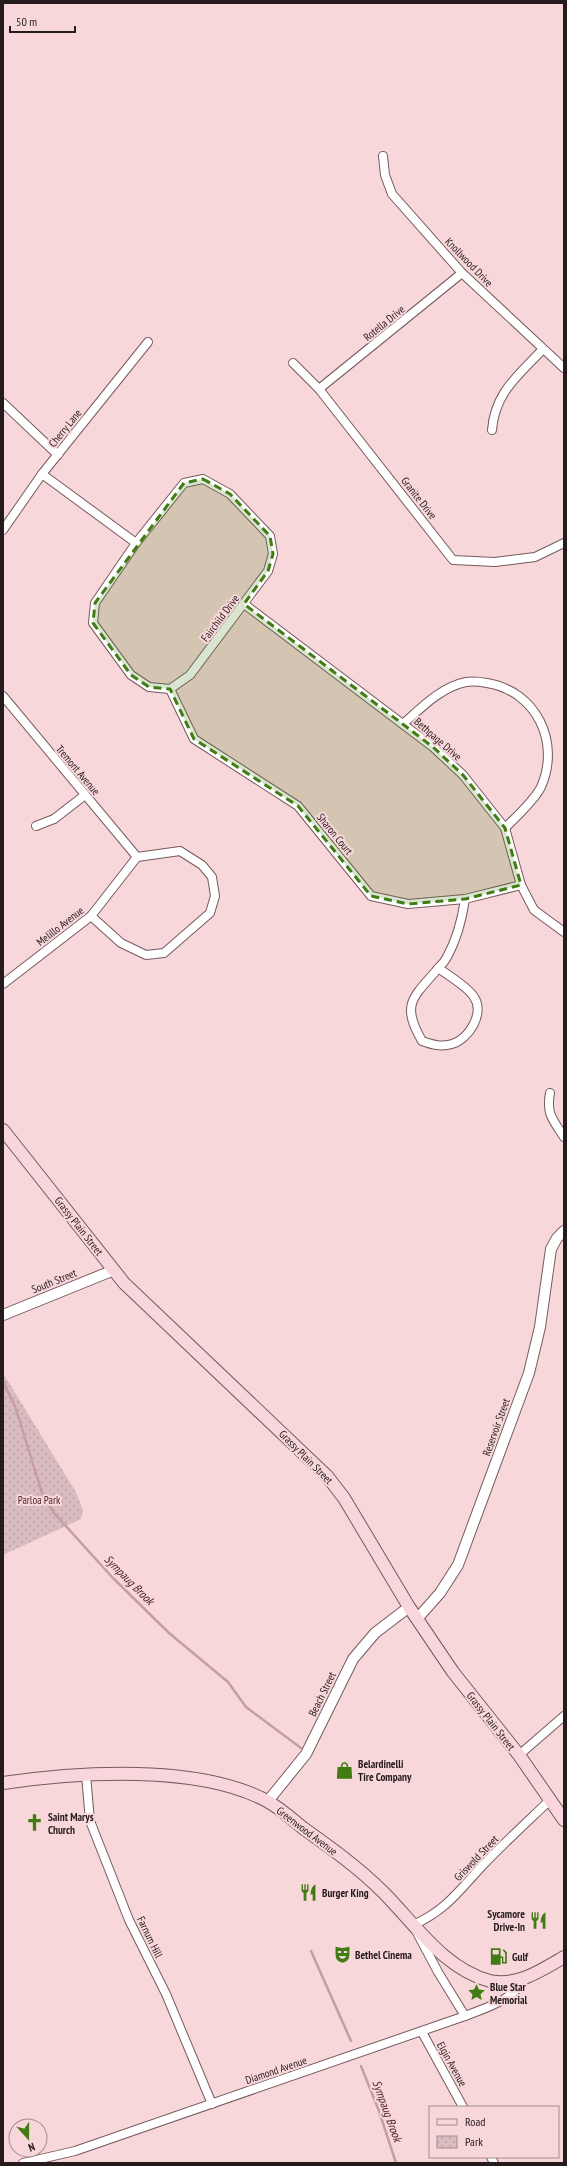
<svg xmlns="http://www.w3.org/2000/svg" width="567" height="2166" font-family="'PT Sans Narrow',sans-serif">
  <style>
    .park { fill: url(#park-dots) }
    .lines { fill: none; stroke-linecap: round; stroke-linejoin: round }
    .stream { stroke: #c59da2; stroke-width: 2.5 }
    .minor-casing { stroke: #765a5d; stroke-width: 10 }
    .tertiary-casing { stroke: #765a5d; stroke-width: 12 }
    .secondary-casing { stroke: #765a5d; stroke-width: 14 }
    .minor { stroke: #fff; stroke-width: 8 }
    .tertiary { stroke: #fff; stroke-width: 10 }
    .secondary { stroke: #f9d6dc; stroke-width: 12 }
    .marked { fill: #417b13; fill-opacity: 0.2; stroke: #417b13; stroke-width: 3; stroke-dasharray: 8 5; stroke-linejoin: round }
    .labels { text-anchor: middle; stroke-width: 4; stroke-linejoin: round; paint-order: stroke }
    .street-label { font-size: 11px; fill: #261b1c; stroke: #f8d7da }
    .park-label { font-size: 11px; fill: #511e27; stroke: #f8d7da }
    .poi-label { font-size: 11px; font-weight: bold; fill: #261b1c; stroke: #f8d7da; text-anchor: start }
    .water-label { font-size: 12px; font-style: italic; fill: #532029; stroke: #f8d7da }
  </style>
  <defs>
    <pattern id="park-dots" width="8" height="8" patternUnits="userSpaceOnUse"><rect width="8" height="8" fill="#d9bcbf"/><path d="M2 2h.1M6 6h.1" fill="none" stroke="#baa1a4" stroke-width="1.8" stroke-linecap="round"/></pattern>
  </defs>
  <rect width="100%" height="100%" fill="#f8d7da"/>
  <path class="park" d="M3,1373L77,1494L83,1511L81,1519L3,1555Z"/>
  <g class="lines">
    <g class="stream">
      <path d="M3,1382L15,1406L42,1493L54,1513L112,1577L169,1633L228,1682L246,1707L301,1748"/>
      <path d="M311,1951L351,2041"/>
      <path d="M361,2066L379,2111L396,2163"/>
    </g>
    <defs>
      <g id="minor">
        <path d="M383,156L385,175L392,194L462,273L564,368"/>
        <path d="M293,363L319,389L453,560L495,562L535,557L564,543"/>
        <path d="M319,389L462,273"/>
        <path d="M3,403L58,455"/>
        <path d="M492,430C495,392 519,375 543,349"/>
        <path d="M42,474L136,543"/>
        <path d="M203,479L230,494L270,536L273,554L268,571L190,675L170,689L149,687L131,675L93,623L95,603L136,543L184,483Z"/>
        <path d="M3,530L42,474L148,342"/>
        <path d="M244,604L433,747L463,775L505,828L521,885L534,910L564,932"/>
        <path d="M170,689L194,739L298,806L371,896L408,904L465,899L521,885"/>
        <path d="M3,696L137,857"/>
        <path d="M403,724C421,708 441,687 466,682C472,681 481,682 487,683C536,691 561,742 541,787C534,801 516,817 505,828"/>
        <path d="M36,826L54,819L85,795"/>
        <path d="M91,916L121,943L146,955L164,953L210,913L215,896L212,877L202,865L180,851L137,857"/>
        <path d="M438,968C448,975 468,987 474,997C485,1013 469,1039 452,1044C441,1047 433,1045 422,1041C402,1006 411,999 435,972C439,967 444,963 447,957C457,939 462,920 465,899"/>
        <path d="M3,984L91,916L137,857"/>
        <path d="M550,1093C546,1114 553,1120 564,1137"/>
        <path d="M519,1755L564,1716"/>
        <path d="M86,1775L90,1821L129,1920L166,1994L212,2104"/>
        <path d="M465,2016L438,1972L413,1925C446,1910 458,1892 482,1866C504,1843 527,1822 550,1800"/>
        <path d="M422,2032L463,2107"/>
        <path d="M491,2157L494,2163"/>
        <path d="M23,2163L75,2151L465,2016C488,2007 511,2001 525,1979"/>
      </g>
      <g id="tertiary">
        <path d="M3,1315L114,1270"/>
        <path d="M417,1619L440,1593L458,1565L529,1373L540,1327L551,1249L557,1238L564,1231"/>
        <path d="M268,1801L306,1754L353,1659L375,1633L409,1607"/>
      </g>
      <g id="secondary">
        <path d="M3,1130L124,1283L327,1476L344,1498L409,1607L453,1672L519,1755L564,1820"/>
        <path d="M3,1783C79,1772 198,1764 267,1801C280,1808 292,1819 303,1828C331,1848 359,1868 383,1892C415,1924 444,1969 490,1981C517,1987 542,1970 564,1957"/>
      </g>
    </defs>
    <use href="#minor" class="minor-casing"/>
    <use href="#tertiary" class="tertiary-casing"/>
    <use href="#secondary" class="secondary-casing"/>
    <use href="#minor" class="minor"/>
    <use href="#tertiary" class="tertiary"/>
    <use href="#secondary" class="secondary"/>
  </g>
  <path class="marked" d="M203,479L230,494L270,536L273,554L268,571L244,604L433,747L463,775L505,828L521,885L465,899L408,904L371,896L298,806L194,739L170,689L149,687L131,675L93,623L95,603L184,483Z"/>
  <defs>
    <symbol id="shop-bare" viewBox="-9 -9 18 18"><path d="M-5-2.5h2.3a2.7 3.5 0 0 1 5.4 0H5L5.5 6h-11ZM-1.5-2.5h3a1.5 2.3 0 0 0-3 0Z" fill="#417b13" stroke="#f8d7da" stroke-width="2.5" paint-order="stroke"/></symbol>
    <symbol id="church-bare" viewBox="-9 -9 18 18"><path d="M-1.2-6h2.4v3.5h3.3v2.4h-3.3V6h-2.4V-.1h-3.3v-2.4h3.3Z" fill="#417b13" stroke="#f8d7da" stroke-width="2.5" paint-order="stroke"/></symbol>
    <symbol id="restaurant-bare" viewBox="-9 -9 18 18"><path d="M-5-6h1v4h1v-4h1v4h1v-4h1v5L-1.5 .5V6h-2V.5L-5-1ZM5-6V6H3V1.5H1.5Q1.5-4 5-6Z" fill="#417b13" stroke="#f8d7da" stroke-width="2.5" paint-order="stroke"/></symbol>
    <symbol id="theatre-bare" viewBox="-9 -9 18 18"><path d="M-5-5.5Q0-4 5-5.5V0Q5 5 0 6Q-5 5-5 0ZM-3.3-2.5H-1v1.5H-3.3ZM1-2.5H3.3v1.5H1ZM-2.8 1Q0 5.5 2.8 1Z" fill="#417b13" stroke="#f8d7da" stroke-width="2.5" paint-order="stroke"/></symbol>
    <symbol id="fuel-bare" viewBox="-9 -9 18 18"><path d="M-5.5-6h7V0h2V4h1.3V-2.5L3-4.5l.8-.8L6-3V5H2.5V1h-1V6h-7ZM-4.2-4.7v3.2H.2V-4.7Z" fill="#417b13" stroke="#f8d7da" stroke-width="2.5" paint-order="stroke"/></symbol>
    <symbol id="sight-bare" viewBox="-9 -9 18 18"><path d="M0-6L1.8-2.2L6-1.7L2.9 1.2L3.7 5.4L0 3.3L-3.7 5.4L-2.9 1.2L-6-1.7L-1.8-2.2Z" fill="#417b13" stroke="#f8d7da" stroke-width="2.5" paint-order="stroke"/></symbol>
  </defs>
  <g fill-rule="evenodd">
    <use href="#shop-bare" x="332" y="1758" width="25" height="25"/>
    <use href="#church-bare" x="22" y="1810" width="25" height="25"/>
    <use href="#restaurant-bare" x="296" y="1880" width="25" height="25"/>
    <use href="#restaurant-bare" x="526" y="1908" width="25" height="25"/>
    <use href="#theatre-bare" x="330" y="1942" width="25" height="25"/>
    <use href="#fuel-bare" x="486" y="1944" width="25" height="25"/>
    <use href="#sight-bare" x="464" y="1980" width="25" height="25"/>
  </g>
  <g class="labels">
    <g class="street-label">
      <text transform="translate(469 262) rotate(46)" y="4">Knollwood Drive</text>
      <text transform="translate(384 323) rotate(-39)" y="4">Rotella Drive</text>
      <text transform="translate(65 428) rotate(-51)" y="4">Cherry Lane</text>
      <text transform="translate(419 498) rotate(52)" y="4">Granite Drive</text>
      <text transform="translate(220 618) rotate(-53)" y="4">Fairchild Drive</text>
      <text transform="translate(438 739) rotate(41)" y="4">Bethpage Drive</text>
      <text transform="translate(78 770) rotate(50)" y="4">Tremont Avenue</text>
      <text transform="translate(335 834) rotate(51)" y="4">Sharon Court</text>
      <text transform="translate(60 926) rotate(-38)" y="4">Melillo Avenue</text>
      <text transform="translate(79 1226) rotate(52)" y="4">Grassy Plain Street</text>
      <text transform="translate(54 1281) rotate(-22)" y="4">South Street</text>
      <text transform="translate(496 1427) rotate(-70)" y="4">Reservoir Street</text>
      <text transform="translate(306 1457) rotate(45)" y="4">Grassy Plain Street</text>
      <text transform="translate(322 1694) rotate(-64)" y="4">Beach Street</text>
      <text transform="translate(491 1721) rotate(52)" y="4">Grassy Plain Street</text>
      <text transform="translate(307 1831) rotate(37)" y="4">Greenwood Avenue</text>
      <text transform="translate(476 1858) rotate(-46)" y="4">Griswold Street</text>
      <text transform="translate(150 1937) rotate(64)" y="4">Farnum Hill</text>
      <text transform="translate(452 2064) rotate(61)" y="4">Elgin Avenue</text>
      <text transform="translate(276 2070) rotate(-19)" y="4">Diamond Avenue</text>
    </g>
    <g class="park-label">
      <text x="39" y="1504">Parloa Park</text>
    </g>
    <g class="poi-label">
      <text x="358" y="1768">Belardinelli<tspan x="358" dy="13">Tire Company</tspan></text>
      <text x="48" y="1821">Saint Marys<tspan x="48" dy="13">Church</tspan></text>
      <text x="322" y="1897">Burger King</text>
      <text x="525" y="1918" text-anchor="end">Sycamore<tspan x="525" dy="13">Drive-In</tspan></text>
      <text x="355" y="1959">Bethel Cinema</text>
      <text x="512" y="1961">Gulf</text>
      <text x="490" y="1991">Blue Star<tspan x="490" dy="13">Memorial</tspan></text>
    </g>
    <g class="water-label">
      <text transform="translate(129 1580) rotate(45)" y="4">Sympaug Brook</text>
      <text transform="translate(387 2111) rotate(70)" y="4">Sympaug Brook</text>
    </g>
  </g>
  <rect width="567" height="2166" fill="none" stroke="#261b1c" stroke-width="8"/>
  <rect x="429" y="2106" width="130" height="52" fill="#f8d7da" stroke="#a48c8e"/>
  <rect x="437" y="2119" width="20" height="6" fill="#f9d6dc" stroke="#a48c8e"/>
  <text x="465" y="2126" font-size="12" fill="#261b1c">Road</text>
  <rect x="437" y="2136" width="20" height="12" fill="url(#park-dots)" stroke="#a48c8e"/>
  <text x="465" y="2146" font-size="12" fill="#261b1c">Park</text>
  <g transform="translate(28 2138) rotate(159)"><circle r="19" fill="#f8d7da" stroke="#a48c8e"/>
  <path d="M0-3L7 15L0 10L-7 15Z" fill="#417b13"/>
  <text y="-6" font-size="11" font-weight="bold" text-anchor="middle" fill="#261b1c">N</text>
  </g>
  <path d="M10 26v6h65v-6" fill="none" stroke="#261b1c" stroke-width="2"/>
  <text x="16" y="26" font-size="12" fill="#261b1c" stroke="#f8d7da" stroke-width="3" paint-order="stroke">50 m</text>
</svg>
